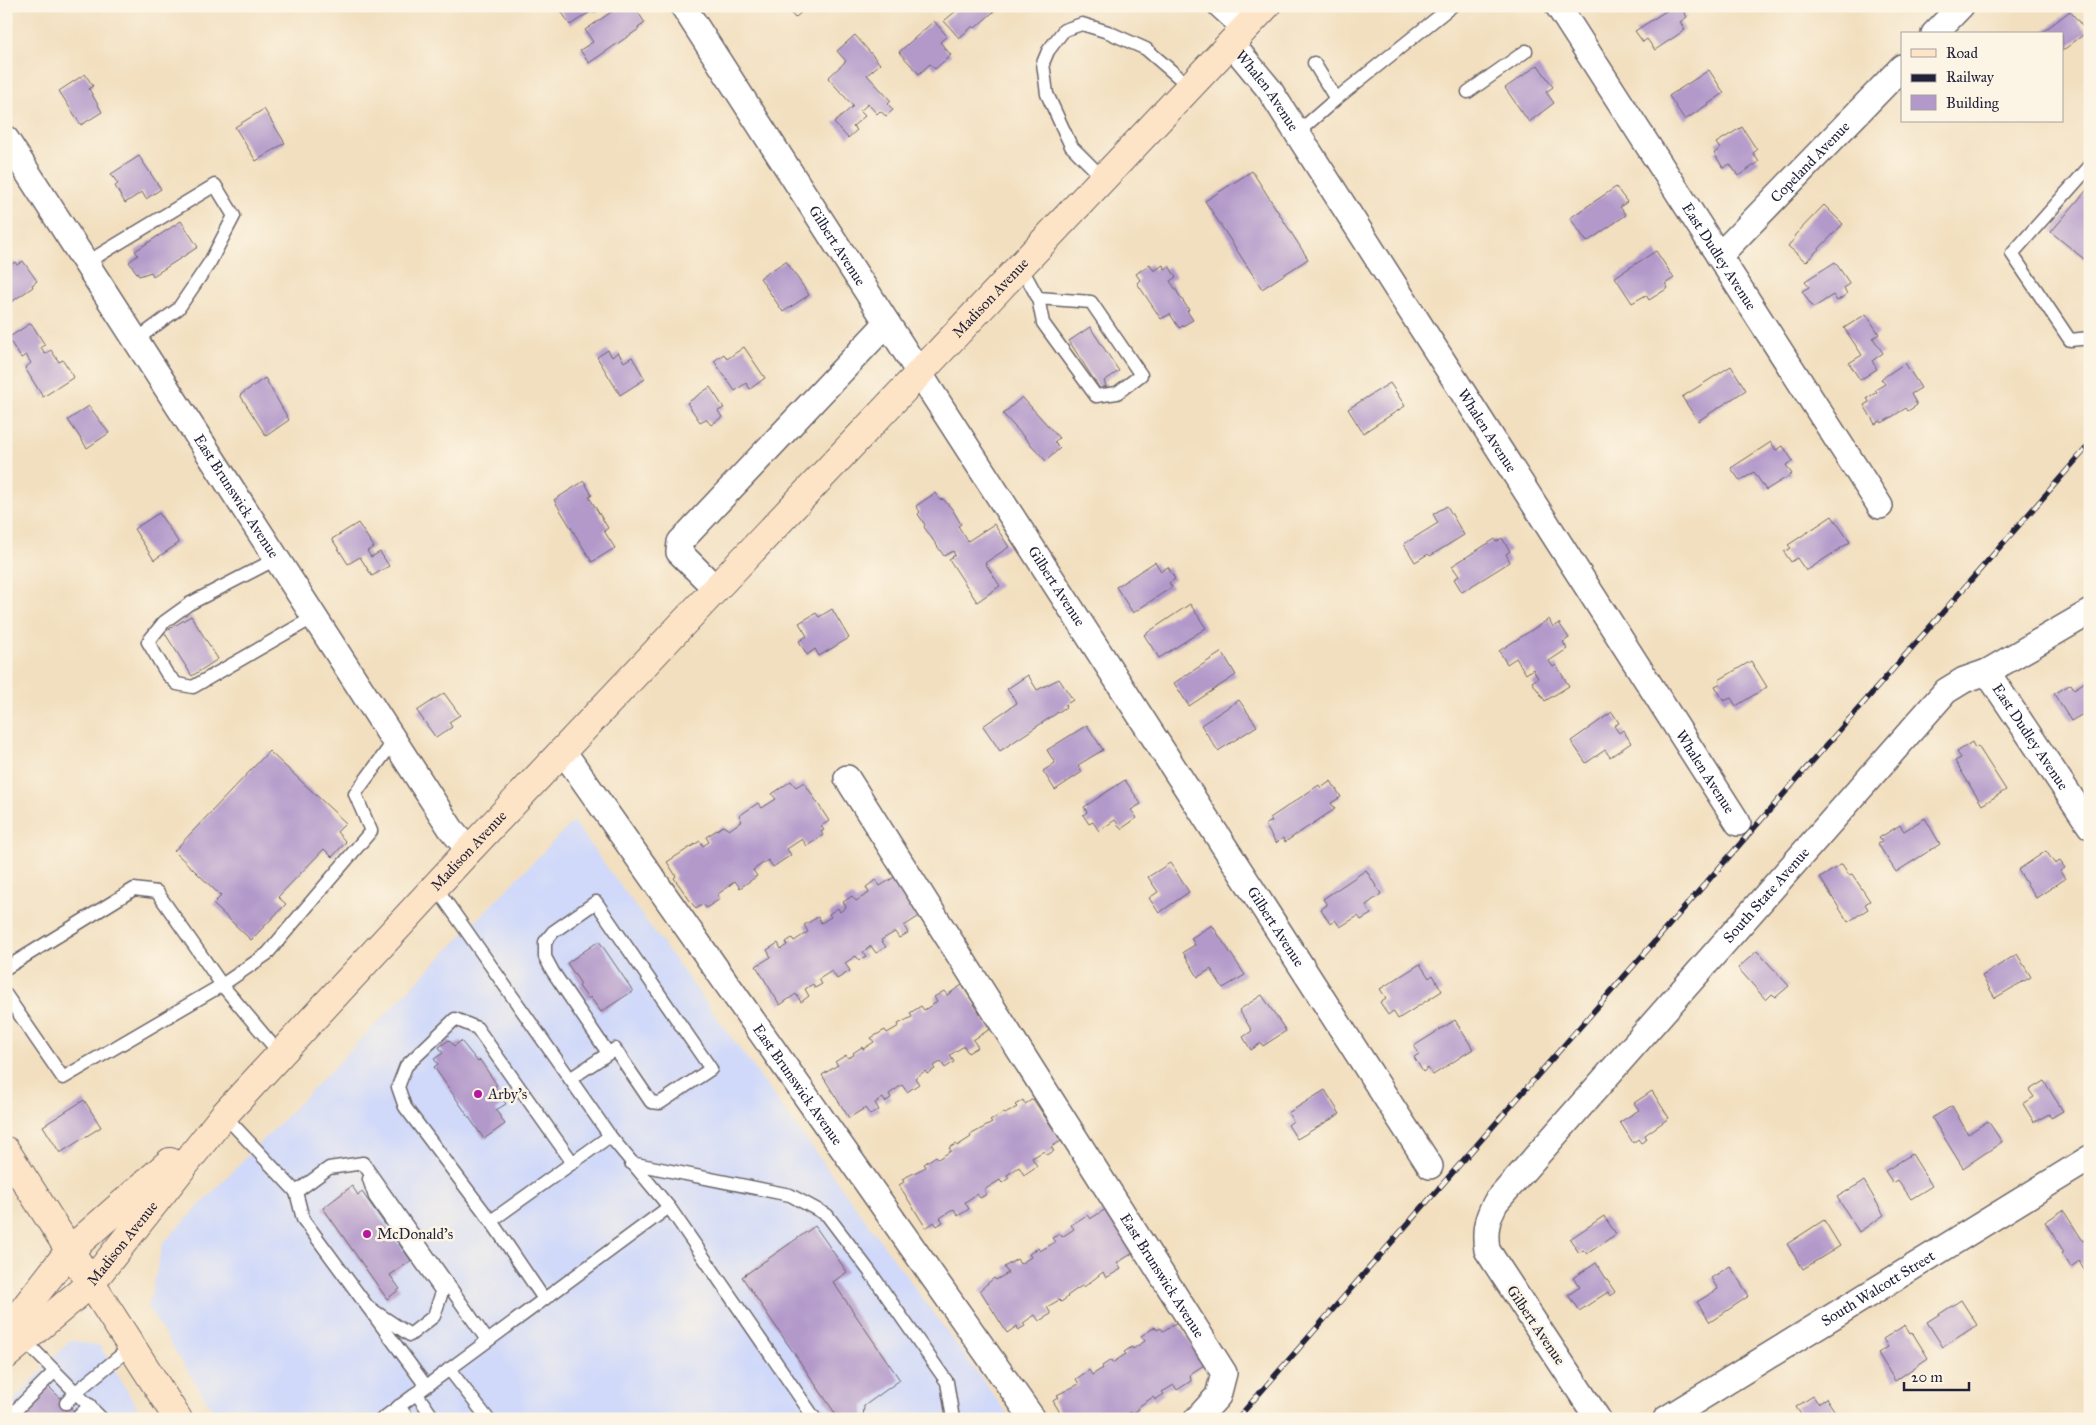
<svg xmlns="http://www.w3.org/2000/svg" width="2096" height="1425" font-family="'IM FELL Great Primer',serif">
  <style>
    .built { fill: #d0d9f9 }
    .building { fill: #b299ca }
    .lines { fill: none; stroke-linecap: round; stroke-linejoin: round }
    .lane-casing { stroke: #6b6469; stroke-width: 15 }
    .street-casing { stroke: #6b6469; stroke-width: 28 }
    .secondary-casing { stroke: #6b6469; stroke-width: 30 }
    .lane { stroke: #fff; stroke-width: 12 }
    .street { stroke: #fff; stroke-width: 25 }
    .secondary { stroke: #fee4c6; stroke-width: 28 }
    .rail-casing { stroke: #22223b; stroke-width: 5.5 }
    .rail { stroke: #fcf5e5; stroke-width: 4; stroke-dasharray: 11; stroke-linecap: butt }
    .poi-dot { fill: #b5179e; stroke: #fcf5e5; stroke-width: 2 }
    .labels { text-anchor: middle; stroke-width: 5; stroke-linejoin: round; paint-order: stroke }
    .street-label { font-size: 15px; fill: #22223b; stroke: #fcf5e5 }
    .poi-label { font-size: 15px; fill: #22223b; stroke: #fcf5e5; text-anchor: start }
  </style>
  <rect width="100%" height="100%" fill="#fcf5e5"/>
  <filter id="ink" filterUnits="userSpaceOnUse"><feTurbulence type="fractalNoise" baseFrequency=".02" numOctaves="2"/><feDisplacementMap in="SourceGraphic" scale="10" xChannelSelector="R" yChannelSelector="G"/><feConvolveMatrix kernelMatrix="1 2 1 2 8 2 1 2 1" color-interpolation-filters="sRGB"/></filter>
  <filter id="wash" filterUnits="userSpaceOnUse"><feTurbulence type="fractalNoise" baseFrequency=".0096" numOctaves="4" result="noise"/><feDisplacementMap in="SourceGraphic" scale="20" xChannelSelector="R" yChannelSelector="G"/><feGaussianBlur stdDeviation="1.12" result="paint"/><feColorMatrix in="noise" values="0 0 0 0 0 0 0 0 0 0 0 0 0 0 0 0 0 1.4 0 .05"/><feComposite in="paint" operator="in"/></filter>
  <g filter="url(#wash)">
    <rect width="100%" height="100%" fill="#f2dfbf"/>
    <g class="built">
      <path d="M573,821L1011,1419H218L148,1308L163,1243Z"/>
      <path d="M70,1340L100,1346L144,1419H6V1409Z"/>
    </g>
    <g id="blocks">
      <g class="building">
        <path d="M6,6H16L6,13Z"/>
        <path d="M558,6H603L595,12L593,10L570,25Z"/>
        <path d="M620,6H634L645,23L638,28L639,29L589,63L580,50L593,42L585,30Z"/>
        <path d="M785,6H808L795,18Z"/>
        <path d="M952,6H1000L975,28L973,26L959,38L944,21L956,11Z"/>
        <path d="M1667,6H1680L1687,17L1680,22L1685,30L1655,50L1647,39L1643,42L1635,31L1669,9Z"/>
        <path d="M2070,11L2087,32L2062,51V34H2040Z"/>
        <path d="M934,21L947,36L940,42L951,55L935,69L930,64L919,74L899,52Z"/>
        <path d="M855,35L880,64L867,75L891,101L888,104L893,110L886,116L880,111L877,114L868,104L860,111L865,116L853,126L857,130L848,138L834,123L853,106L828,78L846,61L837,51Z"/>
        <path d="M1538,65L1553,87L1546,92L1554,103L1529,122L1505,88Z"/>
        <path d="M1709,70L1724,93L1685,120L1669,96Z"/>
        <path d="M85,74L93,86L89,89L102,112L81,125L59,91Z"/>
        <path d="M264,109L285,143L256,161L235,127Z"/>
        <path d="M1742,127L1757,150L1753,153L1759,162L1738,176L1730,164L1723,168L1714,153L1720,149L1716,143Z"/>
        <path d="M139,156L161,189L146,199L142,192L125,203L115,186L118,184L111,174Z"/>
        <path d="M1252,171L1308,259L1262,289L1205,201Z"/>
        <path d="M2090,186V264L2051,232Z"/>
        <path d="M1616,187L1627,202L1620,207L1626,215L1587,242L1570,218Z"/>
        <path d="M1824,205L1843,224L1806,262L1788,246L1796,237L1794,236Z"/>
        <path d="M181,221L198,247L153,276L151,272L139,276L129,262L138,255L135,251Z"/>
        <path d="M1656,251L1674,278L1665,284L1668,288L1649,300L1646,295L1632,303L1615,277Z"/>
        <path d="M23,261L37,281L32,285L33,287L7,305L6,268L15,262L17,265Z"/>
        <path d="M786,261L809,295L783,312L760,278Z"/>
        <path d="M1835,262L1850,284L1844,288L1847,294L1837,301L1833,295L1813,308L1802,291L1809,287L1805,281Z"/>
        <path d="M1150,264L1154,271L1163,265L1165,269L1169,266L1176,277L1170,281L1189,310L1187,311L1193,320L1179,328L1170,314L1161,319L1137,283L1140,280L1136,274Z"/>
        <path d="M1866,314L1879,334L1873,338L1883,353L1872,361L1877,369L1860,380L1849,363L1862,355L1844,328Z"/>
        <path d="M31,323L45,345L41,347L45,354L51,350L59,362L63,360L74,377L43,397L25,368L31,363L26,355L21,358L8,338Z"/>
        <path d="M1090,327L1119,371L1104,381L1106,386L1100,389L1069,341Z"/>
        <path d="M744,347L765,378L750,389L746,383L735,391L714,361L724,354L727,359Z"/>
        <path d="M608,350L612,357L618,352L624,362L632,357L645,379L620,395L597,357Z"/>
        <path d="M1905,363L1921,388L1911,394L1917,405L1908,411L1906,408L1882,423L1881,421L1875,424L1864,405L1869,402L1867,398L1877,392L1875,390L1885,384L1881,379Z"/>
        <path d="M1731,366L1746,390L1698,421L1682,397Z"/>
        <path d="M265,378L289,420L266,436L240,395Z"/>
        <path d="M1390,383L1405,406L1363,433L1348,409Z"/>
        <path d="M710,387L724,408L718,411L722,417L711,425L706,419L700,422L687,403Z"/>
        <path d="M1022,397L1059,438L1054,442L1060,448L1046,461L1003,414Z"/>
        <path d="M89,406L109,433L87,448L68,420Z"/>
        <path d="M1771,442L1776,450L1783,446L1793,461L1786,465L1792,474L1766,490L1754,472L1740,481L1731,468Z"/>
        <path d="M584,481L592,495L589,497L608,528L604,531L615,548L592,562L554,500Z"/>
        <path d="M935,493L940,500L943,499L952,509L961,524L958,526L968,541L994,524L1009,547L985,563L1000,586L977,602L949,559L955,555L953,551L944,556L924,527L925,525L918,514L920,512L916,506Z"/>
        <path d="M1447,506L1464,535L1430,556L1428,554L1415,562L1404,544L1438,523L1433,514Z"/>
        <path d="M159,513L179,543L154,560L134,529Z"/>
        <path d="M1832,516L1850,542L1806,571L1797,558L1791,562L1784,552L1791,548L1788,545Z"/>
        <path d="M358,523L374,547L367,551L371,557L380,552L389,566L372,576L360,557L348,564L332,539Z"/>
        <path d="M1502,538L1510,551L1506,554L1510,562L1462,592L1454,579L1459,576L1452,566L1495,539L1496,542Z"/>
        <path d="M1155,562L1161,571L1168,567L1175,579L1169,583L1172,587L1133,613L1116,587Z"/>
        <path d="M1190,604L1206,628L1159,658L1144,635Z"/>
        <path d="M832,609L849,638L819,656L815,649L807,655L799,641L807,636L799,623L816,613L819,617Z"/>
        <path d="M191,616L218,659L192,676L164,632Z"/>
        <path d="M1549,619L1553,627L1559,623L1569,638L1563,642L1567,649L1549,661L1553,667L1556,665L1569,686L1545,701L1532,682L1538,678L1533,669L1526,674L1516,658L1507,664L1499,651Z"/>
        <path d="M1222,652L1236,675L1189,706L1174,683Z"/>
        <path d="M1751,661L1767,687L1736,706L1731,698L1724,701L1715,686L1721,683L1719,680Z"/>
        <path d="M1028,675L1037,690L1059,679L1073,700L1065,705L1066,707L1000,751L983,726L1017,703L1007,689Z"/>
        <path d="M2090,679V710L2071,721L2054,694L2071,684L2074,689Z"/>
        <path d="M444,693L460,715L449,722L452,727L436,738L417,711Z"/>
        <path d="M1239,700L1257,726L1218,751L1201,725Z"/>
        <path d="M1612,712L1619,723L1614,726L1619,733L1623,730L1631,743L1610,757L1605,750L1586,763L1571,741Z"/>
        <path d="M1087,725L1103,750L1078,765L1082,772L1055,790L1043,771L1055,763L1047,750Z"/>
        <path d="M1972,742L1975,748L1978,746L2006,790L1982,805L1955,761L1961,758L1957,752Z"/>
        <path d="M269,751L346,823L337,832L346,842L332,857L324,849L278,897L286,904L251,940L213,904L221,896L174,851Z"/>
        <path d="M1125,780L1141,804L1131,810L1137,818L1121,829L1115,820L1099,831L1093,822L1089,824L1083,815L1087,812L1084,807Z"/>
        <path d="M791,781L796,787L804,782L829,821L821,826L824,830L821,832L823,835L807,846L802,839L787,849L791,855L773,867L768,860L753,870L757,876L740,888L735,881L717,895L720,899L706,908L703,904L696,909L674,878L676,876L667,862L700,841L703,846L709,842L706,837L723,826L729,830L742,821L739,816L758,803L762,808L776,799L772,794Z"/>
        <path d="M1331,781L1341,797L1331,803L1335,809L1285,842L1283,838L1276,843L1265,825L1272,821L1270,818L1319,785L1321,788Z"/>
        <path d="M1925,818L1940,844L1896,872L1878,844L1882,842L1879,838L1900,825L1904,831Z"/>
        <path d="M2046,851L2055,864L2060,861L2065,868L2060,871L2065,879L2036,898L2018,870Z"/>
        <path d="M1170,863L1189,892L1159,913L1149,898L1158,892L1148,877Z"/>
        <path d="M1842,864L1849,875L1852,874L1870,901L1865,904L1868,909L1848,922L1820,878Z"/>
        <path d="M1366,870L1381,894L1366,905L1371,914L1361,920L1358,916L1340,927L1335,920L1330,924L1321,909L1327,905L1323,899Z"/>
        <path d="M896,876L921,915L904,926L908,933L899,938L895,932L881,940L886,947L876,953L871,946L863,952L866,956L859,960L856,956L845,963L850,971L837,979L832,971L819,979L822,984L815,988L813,984L805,989L809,996L801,1002L796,994L780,1005L756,966L771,957L767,950L778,943L781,949L787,945L786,942L792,938L794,941L808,932L804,925L818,917L821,923L831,917L829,914L838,908L840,912L846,907L843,902L852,896L856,901L869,893L866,887L876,880L880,886Z"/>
        <path d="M1212,925L1245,975L1223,988L1211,969L1198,977L1183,952L1195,945L1191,938Z"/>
        <path d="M599,941L633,991L601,1012L590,997L588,999L579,986L581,984L567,963Z"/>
        <path d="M1757,951L1789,986L1776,997L1772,994L1766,1000L1738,968Z"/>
        <path d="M2017,954L2031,977L1995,998L1982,976Z"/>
        <path d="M1420,964L1429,978L1433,975L1442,991L1398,1019L1393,1011L1388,1015L1380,1002L1386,998L1380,989Z"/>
        <path d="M962,985L990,1029L973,1040L978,1047L968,1053L964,1046L950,1055L954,1062L945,1068L941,1062L933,1066L935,1069L927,1074L925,1071L915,1078L919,1084L907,1092L902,1085L889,1094L891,1098L885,1102L883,1098L875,1103L879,1110L870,1115L865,1108L849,1118L822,1075L838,1065L835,1062L846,1055L848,1058L854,1055L853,1053L862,1047L863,1049L874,1042L871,1038L885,1030L887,1033L899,1026L898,1024L912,1017L910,1013L921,1006L924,1010L937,1002L934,997L944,991L947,995Z"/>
        <path d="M1262,995L1286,1031L1263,1046L1261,1043L1251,1050L1243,1037L1252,1031L1239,1010Z"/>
        <path d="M1455,1020L1473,1049L1433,1075L1428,1068L1423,1072L1414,1057L1419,1054L1414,1046Z"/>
        <path d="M449,1040L454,1046L461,1041L478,1062L480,1060L497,1085L494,1087L506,1104L496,1110L505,1124L484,1139L434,1067L438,1064L434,1059L443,1053L439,1047Z"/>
        <path d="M2044,1081L2063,1111L2051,1118L2049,1114L2034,1122L2023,1104L2034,1097L2029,1090Z"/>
        <path d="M1325,1090L1340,1114L1297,1139L1288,1125L1293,1121L1288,1113Z"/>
        <path d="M1652,1091L1669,1118L1645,1135L1647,1139L1641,1143L1638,1139L1633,1143L1620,1122L1639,1110L1634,1103Z"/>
        <path d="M1033,1099L1061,1141L1051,1147L1054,1151L1047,1155L1044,1151L1032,1158L1037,1166L1024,1175L1019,1167L1007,1175L1009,1178L1002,1183L1000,1180L984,1190L987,1194L980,1198L977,1194L965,1202L969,1209L958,1216L954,1209L940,1218L943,1222L937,1226L934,1222L926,1228L899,1185L904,1182L902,1179L926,1167L924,1164L936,1156L938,1159L951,1151L949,1148L956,1144L957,1146L971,1137L970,1135L992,1123L990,1121L1004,1112L1005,1114L1017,1107L1015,1105L1023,1100L1025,1104Z"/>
        <path d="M84,1100L101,1127L60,1153L43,1126Z"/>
        <path d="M1952,1106L1968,1134L1988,1121L2002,1142L1963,1168L1932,1118Z"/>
        <path d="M1912,1154L1932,1186L1911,1199L1898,1180L1893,1183L1885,1171Z"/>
        <path d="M1864,1181L1884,1215L1859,1232L1837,1197Z"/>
        <path d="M352,1186L358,1195L362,1192L411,1261L390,1275L400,1289L387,1299L323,1208Z"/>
        <path d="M1106,1209L1133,1253L1117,1263L1121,1269L1106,1278L1103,1272L1084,1287L1083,1285L1067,1296L1068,1297L1061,1302L1059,1300L1047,1307L1051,1314L1039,1321L1035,1315L1023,1323L1025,1326L1018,1330L1017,1326L1007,1333L980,1290L994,1278L996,1280L1008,1273L1004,1267L1017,1259L1020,1264L1031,1257L1029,1254L1038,1248L1040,1251L1055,1242L1052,1238L1060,1234L1062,1237L1074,1229L1071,1225L1087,1215L1090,1219Z"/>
        <path d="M2063,1210L2083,1241L2085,1240L2090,1247V1267L2085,1270L2079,1261L2071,1267L2062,1253L2064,1252L2045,1222Z"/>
        <path d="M1604,1216L1616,1234L1587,1254L1583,1250L1579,1253L1570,1239Z"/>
        <path d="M1824,1220L1840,1246L1803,1269L1787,1244Z"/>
        <path d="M815,1226L847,1272L833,1282L900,1380L864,1406L863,1419H839L742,1277Z"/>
        <path d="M1596,1263L1615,1292L1610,1296L1608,1292L1579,1311L1568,1295L1580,1287L1573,1278Z"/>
        <path d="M1730,1266L1749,1296L1710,1322L1697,1302L1718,1289L1711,1278Z"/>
        <path d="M1961,1300L1977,1325L1943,1347L1927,1322Z"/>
        <path d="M1177,1322L1204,1365L1190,1374L1191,1381L1177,1390L1174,1385L1162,1392L1164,1394L1155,1400L1153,1397L1138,1407L1139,1409L1132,1414L1131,1412L1119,1419H1064L1053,1401L1059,1397L1057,1395L1079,1384L1076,1379L1089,1370L1092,1375L1103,1368L1102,1366L1111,1360L1112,1363L1126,1354L1124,1352L1132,1347L1133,1349L1145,1341L1141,1336L1155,1327L1157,1330L1161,1328L1163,1331Z"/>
        <path d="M1905,1325L1910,1333L1912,1332L1928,1358L1895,1381L1878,1353L1888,1347L1883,1339Z"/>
        <path d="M48,1386L82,1419H25L21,1415Z"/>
        <path d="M1813,1396L1818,1403L1826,1398L1840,1419H1804L1796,1407Z"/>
      </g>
    </g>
  </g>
  <g filter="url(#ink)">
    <use href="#blocks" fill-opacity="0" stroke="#6b6469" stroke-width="1"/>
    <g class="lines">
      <defs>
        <g id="lane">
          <path d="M1314,63L1336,99"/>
          <path d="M1468,92L1526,51"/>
          <path d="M1297,133L1336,99L1452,6"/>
          <path d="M2090,166L2012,254L2070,340L2090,338"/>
          <path d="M1103,178L1071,146L1047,94L1043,63L1048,51L1064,30L1082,24L1108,32L1146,49L1190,87"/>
          <path d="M86,263L215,185L234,216L210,262L178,309L136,340"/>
          <path d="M1020,265L1038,298L1043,323L1096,396L1117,393L1141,375L1091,302L1038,298"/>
          <path d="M276,559L189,604L164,622L148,642L167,674L177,684L193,687L314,617"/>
          <path d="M435,886L610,1136L669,1207"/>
          <path d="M6,968L134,889L157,892L222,985L267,954L371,831L355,794L394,741"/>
          <path d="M6,995L63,1078L222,985L280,1054"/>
          <path d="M570,1079L615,1049L651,1102L660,1103L711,1069L596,902L553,932L545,942V957L553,972L608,1053"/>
          <path d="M224,1115L296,1192L329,1168L363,1163L487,1340"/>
          <path d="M631,1163L790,1195L827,1215L870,1272L947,1382L953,1419"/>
          <path d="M296,1192L303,1219L426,1386"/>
          <path d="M491,1221L405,1107L398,1087L406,1066L455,1019L477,1028L573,1163"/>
          <path d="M544,1299L491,1221L610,1136"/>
          <path d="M368,1307L410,1335L434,1316L442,1292L375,1197L369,1179"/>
          <path d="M24,1340L102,1419"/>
          <path d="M449,1369L488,1419"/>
          <path d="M416,1393L434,1419"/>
          <path d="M66,1403L76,1392L131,1347"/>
          <path d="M399,1406L408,1419"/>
          <path d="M79,1416L90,1405"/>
          <path d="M7,1419L55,1371"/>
          <path d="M382,1419L669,1207L815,1419"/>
        </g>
        <g id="street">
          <path id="s1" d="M683,6L1430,1166"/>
          <path d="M1221,6L1245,28"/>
          <path id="s2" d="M1558,6L1880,506"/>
          <path d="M1934,34L1961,6"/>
          <path id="s3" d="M1231,43L1269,89L1738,823"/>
          <path id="s4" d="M6,139L451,829L469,850"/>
          <path id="s5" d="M1719,256L1902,67"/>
          <path d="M715,588L679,552L680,542L887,323"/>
          <path id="s6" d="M1987,672L2090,826"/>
          <path id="s7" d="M563,751L1033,1419"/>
          <path id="s8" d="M847,778L1224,1373L1218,1396L1197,1419"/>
          <path id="s9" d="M1598,1419L1487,1250C1484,1230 1487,1218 1496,1202L1946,691L1964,680L1987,672L2090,612"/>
          <path id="s10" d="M1666,1419L2090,1158"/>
        </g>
        <g id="secondary">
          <path d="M6,1151L178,1419"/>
          <path d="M6,1332L70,1250L170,1162"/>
          <path id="s11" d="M6,1355L91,1283L224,1115L469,850L1266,6"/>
        </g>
      </defs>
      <use href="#lane" class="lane-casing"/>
      <use href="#street" class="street-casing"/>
      <use href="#secondary" class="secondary-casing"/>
      <use href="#lane" class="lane"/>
      <use href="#street" class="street"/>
      <use href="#secondary" class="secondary"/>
      <defs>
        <path id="rail" d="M1237,1419L2090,444"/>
      </defs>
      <use href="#rail" class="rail-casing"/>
      <use href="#rail" class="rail"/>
    </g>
  </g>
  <g class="poi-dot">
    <circle cx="478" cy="1094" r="5"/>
    <circle cx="367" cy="1234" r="5"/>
  </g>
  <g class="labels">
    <g class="street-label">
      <text dy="5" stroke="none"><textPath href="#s3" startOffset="60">Whalen Avenue</textPath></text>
      <text dy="5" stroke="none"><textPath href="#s5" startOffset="131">Copeland Avenue</textPath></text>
      <text dy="5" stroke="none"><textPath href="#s1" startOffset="285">Gilbert Avenue</textPath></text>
      <text dy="5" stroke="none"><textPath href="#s2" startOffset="298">East Dudley Avenue</textPath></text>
      <text dy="5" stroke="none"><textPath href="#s11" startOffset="1446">Madison Avenue</textPath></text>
      <text dy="5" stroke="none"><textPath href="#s3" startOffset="465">Whalen Avenue</textPath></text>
      <text dy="5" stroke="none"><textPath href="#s4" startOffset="425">East Brunswick Avenue</textPath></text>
      <text dy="5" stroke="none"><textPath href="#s1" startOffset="690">Gilbert Avenue</textPath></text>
      <text dy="5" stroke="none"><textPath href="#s6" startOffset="78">East Dudley Avenue</textPath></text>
      <text dy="5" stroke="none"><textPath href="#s3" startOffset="870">Whalen Avenue</textPath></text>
      <text dy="5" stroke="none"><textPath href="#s11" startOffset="686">Madison Avenue</textPath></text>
      <text dy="5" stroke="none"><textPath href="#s9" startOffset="661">South State Avenue</textPath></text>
      <text dy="5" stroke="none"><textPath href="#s1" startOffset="1095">Gilbert Avenue</textPath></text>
      <text dy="5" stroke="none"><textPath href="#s7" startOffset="408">East Brunswick Avenue</textPath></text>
      <text dy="5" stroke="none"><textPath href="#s11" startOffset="162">Madison Avenue</textPath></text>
      <text dy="5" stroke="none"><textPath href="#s8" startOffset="589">East Brunswick Avenue</textPath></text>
      <text dy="5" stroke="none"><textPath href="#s10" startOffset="249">South Walcott Street</textPath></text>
      <text transform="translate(1536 1325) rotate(56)" y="5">Gilbert Avenue</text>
    </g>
    <g class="poi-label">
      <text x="488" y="1099">Arby's</text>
      <text x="377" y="1239">McDonald's</text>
    </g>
  </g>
  <rect width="2096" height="1425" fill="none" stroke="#fcf5e5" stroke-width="25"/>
  <rect x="1901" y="32" width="162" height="90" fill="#fcf5e5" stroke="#a5a1a1"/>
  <rect x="1911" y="49" width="25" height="8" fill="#fee4c6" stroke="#a5a1a1"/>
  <text x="1946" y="58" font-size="15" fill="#22223b">Road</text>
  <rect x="1911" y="74" width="25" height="8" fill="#22223b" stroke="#a5a1a1"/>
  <text x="1946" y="82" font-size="15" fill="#22223b">Railway</text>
  <rect x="1911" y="95" width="25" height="15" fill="#b299ca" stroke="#a5a1a1"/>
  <text x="1946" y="108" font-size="15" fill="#22223b">Building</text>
  <path d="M1904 1382v8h65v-8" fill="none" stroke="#22223b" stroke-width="2.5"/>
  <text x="1911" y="1382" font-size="15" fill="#22223b" stroke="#fcf5e5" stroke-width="4" paint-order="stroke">20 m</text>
</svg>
